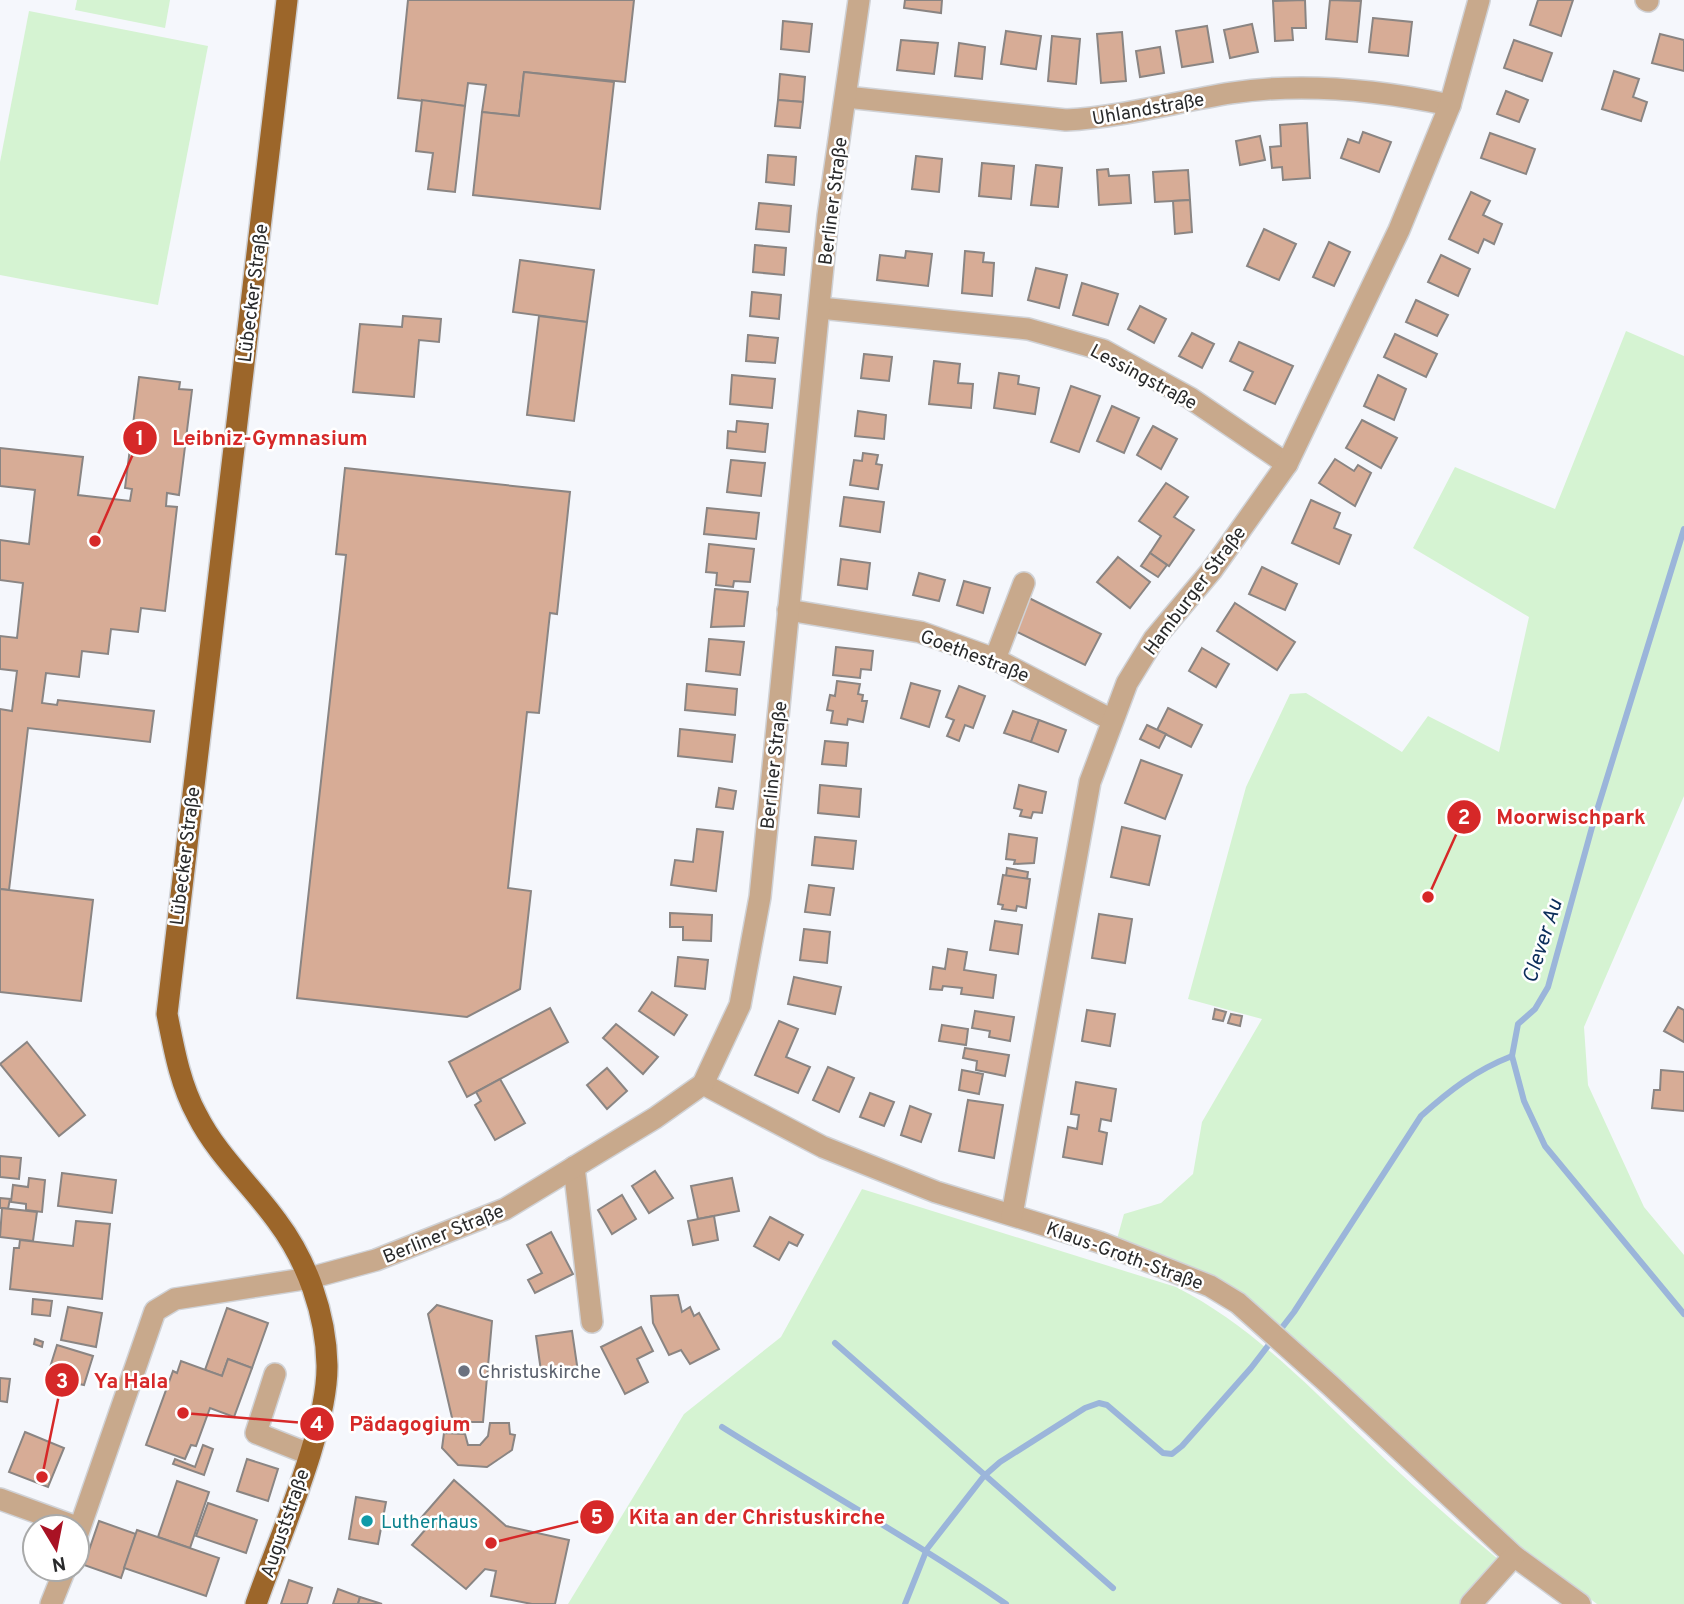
<svg xmlns="http://www.w3.org/2000/svg" width="1684" height="1604" font-family="Overpass,sans-serif">
  <style>
    .green { fill: #d5f3d2 }
    .lines { fill: none; stroke-linecap: round; stroke-linejoin: round }
    .stream { stroke: #9bb5da; stroke-width: 6 }
    .building { fill: #d7ac96; stroke: #8a8583; stroke-width: 2 }
    .minor-casing { stroke: #d0d2d6; stroke-width: 24 }
    .major-casing { stroke: #d0d2d6; stroke-width: 24 }
    .minor { stroke: #c8a98c; stroke-width: 21 }
    .major { stroke: #9c662a; stroke-width: 21 }
    .worship-dot { fill: #6b7280; stroke: #fff; stroke-width: 2.5 }
    .culture-dot { fill: #0f9aa8; stroke: #fff; stroke-width: 2.5 }
    .labels { text-anchor: middle; stroke-width: 5; stroke-linejoin: round; paint-order: stroke }
    .street-label { font-size: 19px; fill: #292a2b; stroke: #fff }
    .worship-label { font-size: 19px; fill: #5b616d; stroke: #fff; text-anchor: start }
    .culture-label { font-size: 19px; fill: #0d838f; stroke: #fff; text-anchor: start }
    .water-label { font-size: 21px; font-style: italic; fill: #0c2e5b; stroke: #fff }
    .leader { fill: none; stroke: #d62828; stroke-width: 2.5 }
    .callout-dot { fill: #d62828; stroke: #fff; stroke-width: 2.5 }
    .mark-label { font-size: 21px; text-anchor: middle; font-weight: bold; fill: #fff }
    .callout-label { font-size: 21px; text-anchor: middle; font-weight: bold; fill: #d62828; stroke: #fff; stroke-width: 5; stroke-linejoin: round; paint-order: stroke }
  </style>
  <rect width="100%" height="100%" fill="#f5f7fc"/>
  <g class="green">
    <path d="M77,0H170L165,28L75,10Z"/>
    <path d="M29,11L208,46L158,305L0,275V162Z"/>
    <path d="M1626,331L1684,356V796L1584,1027L1588,1085L1644,1207L1684,1255V1604H1597L1515,1542L1247,1299L1117,1239L1124,1214L1161,1203L1193,1174L1202,1122L1262,1019L1188,999L1246,787L1290,694L1306,693L1402,752L1428,716L1499,752L1529,617L1413,548L1455,467L1555,509Z"/>
    <path d="M862,1189L1176,1287C1249,1324 1304,1382 1363,1438C1407,1481 1452,1521 1499,1560L1459,1604H568L684,1414L781,1337Z"/>
  </g>
  <g class="lines">
    <g class="stream">
      <path d="M1684,529L1594,820L1548,987L1535,1009L1518,1024L1512,1056L1524,1101L1545,1146L1684,1314"/>
      <path d="M835,1343L1113,1588"/>
      <path d="M722,1427C817,1487 915,1541 1006,1604"/>
      <path d="M905,1604L927,1549L984,1476L1000,1462L1085,1408L1099,1403L1107,1405L1163,1453L1172,1454L1182,1446L1251,1368L1294,1312L1421,1116C1450,1090 1476,1070 1512,1056"/>
    </g>
  </g>
  <g class="building">
    <path d="M408,0H634L625,82L524,72L519,116L482,112L486,85L468,83L465,106L398,98Z"/>
    <path d="M905,0H942L941,13L904,8Z"/>
    <path d="M1305,0L1306,28H1292L1293,40L1275,41L1273,1Z"/>
    <path d="M1330,0L1361,1L1357,42L1326,39Z"/>
    <path d="M1538,0H1573L1561,36L1530,25Z"/>
    <path d="M1373,18L1412,22L1408,56L1369,52Z"/>
    <path d="M783,21L812,24L809,52L781,49Z"/>
    <path d="M1252,24L1258,52L1230,58L1224,30Z"/>
    <path d="M1207,26L1213,62L1182,67L1176,31Z"/>
    <path d="M1006,31L1041,36L1036,69L1001,64Z"/>
    <path d="M1122,32L1126,81L1101,83L1097,34Z"/>
    <path d="M1660,34L1684,40V71L1652,63Z"/>
    <path d="M1052,36L1080,39L1076,84L1048,81Z"/>
    <path d="M901,40L938,43L934,74L897,70Z"/>
    <path d="M1514,40L1552,53L1542,81L1504,68Z"/>
    <path d="M959,43L985,47L982,79L955,76Z"/>
    <path d="M1160,47L1164,73L1140,77L1136,51Z"/>
    <path d="M1614,71L1639,79L1633,97L1647,102L1641,121L1602,109Z"/>
    <path d="M524,72L614,82L600,209L473,195L482,112L519,116Z"/>
    <path d="M780,74L805,77L803,102L778,100Z"/>
    <path d="M1506,91L1528,100L1519,122L1497,114Z"/>
    <path d="M422,100L465,106L455,192L428,189L433,153L416,151Z"/>
    <path d="M778,100L803,102L800,128L775,126Z"/>
    <path d="M1307,123L1310,178L1283,180L1282,167L1272,168L1270,147L1281,146L1280,125Z"/>
    <path d="M1363,132L1391,142L1379,172L1341,158L1348,139L1359,143Z"/>
    <path d="M1490,133L1535,149L1526,174L1481,158Z"/>
    <path d="M1260,136L1265,160L1240,165L1236,141Z"/>
    <path d="M768,155L796,157L794,185L766,182Z"/>
    <path d="M916,156L942,159L939,192L912,189Z"/>
    <path d="M982,163L1014,166L1011,199L979,196Z"/>
    <path d="M1036,165L1062,168L1058,207L1031,205Z"/>
    <path d="M1108,169L1109,176L1129,175L1131,203L1099,205L1097,170Z"/>
    <path d="M1188,170L1190,200L1155,202L1153,172Z"/>
    <path d="M1471,192L1490,201L1483,215L1502,224L1494,244L1484,239L1478,253L1449,239Z"/>
    <path d="M1190,200L1192,232L1175,234L1173,201Z"/>
    <path d="M759,203L791,206L789,232L756,229Z"/>
    <path d="M1264,229L1296,244L1279,280L1247,266Z"/>
    <path d="M1329,242L1350,252L1334,286L1313,277Z"/>
    <path d="M755,245L786,248L784,275L753,272Z"/>
    <path d="M906,251L932,254L928,286L877,280L880,255L905,258Z"/>
    <path d="M965,251L984,253L983,262L994,263L992,296L962,293Z"/>
    <path d="M1441,255L1470,269L1458,296L1428,282Z"/>
    <path d="M520,260L594,270L587,322L513,312Z"/>
    <path d="M1036,268L1067,275L1059,308L1028,300Z"/>
    <path d="M1082,283L1118,294L1108,325L1073,315Z"/>
    <path d="M752,292L781,295L779,319L750,316Z"/>
    <path d="M1416,300L1448,315L1437,336L1406,322Z"/>
    <path d="M1140,306L1166,319L1154,343L1128,329Z"/>
    <path d="M403,316L441,319L439,342L419,340L414,397L353,392L360,324L402,327Z"/>
    <path d="M539,316L587,322L574,421L527,415Z"/>
    <path d="M1192,333L1214,344L1202,368L1179,356Z"/>
    <path d="M1395,334L1437,354L1426,377L1384,357Z"/>
    <path d="M748,335L778,338L775,363L746,361Z"/>
    <path d="M1239,342L1293,366L1275,404L1244,390L1253,372L1230,361Z"/>
    <path d="M864,354L892,357L889,381L861,378Z"/>
    <path d="M934,361L960,364L958,383L973,384L971,408L929,404Z"/>
    <path d="M999,373L1019,376L1018,384L1039,388L1035,414L994,408Z"/>
    <path d="M732,375L775,379L772,408L730,404Z"/>
    <path d="M1378,375L1406,389L1394,420L1364,406Z"/>
    <path d="M139,377L180,382L179,389L192,390L179,495L167,493L166,506L177,507L165,611L141,608L138,632L111,629L108,654L82,651L79,677L46,673L42,703L57,705L58,700L154,711L150,742L28,728L9,890L0,889V709L12,711L17,671L0,669V636L17,638L23,583L0,580V540L29,544L35,490L0,486V448L83,457L78,495L130,501L132,489L125,488Z"/>
    <path d="M1071,386L1100,396L1079,452L1051,442Z"/>
    <path d="M1112,406L1139,418L1124,453L1097,441Z"/>
    <path d="M858,411L886,415L884,439L855,436Z"/>
    <path d="M1362,420L1397,438L1381,468L1346,448Z"/>
    <path d="M737,421L768,424L765,452L727,448L728,431L736,432Z"/>
    <path d="M1153,426L1177,439L1161,469L1137,455Z"/>
    <path d="M863,453L878,455L876,464L882,465L878,489L850,485L854,460L862,461Z"/>
    <path d="M1335,459L1354,471L1358,465L1371,473L1355,506L1319,483Z"/>
    <path d="M731,460L765,463L761,496L727,492Z"/>
    <path d="M345,468L570,492L557,614L550,613L539,713L527,712L508,888L531,891L520,989L467,1017L297,998L346,555L336,554Z"/>
    <path d="M1166,483L1188,497L1174,517L1194,530L1169,566L1150,553L1161,536L1139,521Z"/>
    <path d="M844,497L884,502L880,532L840,526Z"/>
    <path d="M1311,500L1340,513L1334,528L1351,535L1339,564L1292,543Z"/>
    <path d="M707,508L759,513L756,539L704,534Z"/>
    <path d="M709,544L754,549L750,582L734,581L733,587L716,585L717,573L706,572Z"/>
    <path d="M1150,553L1167,565L1158,577L1141,566Z"/>
    <path d="M1118,557L1150,582L1130,608L1097,582Z"/>
    <path d="M841,559L870,563L867,589L838,585Z"/>
    <path d="M1262,567L1297,584L1285,610L1249,594Z"/>
    <path d="M919,573L945,580L939,601L913,595Z"/>
    <path d="M964,581L990,588L983,613L957,605Z"/>
    <path d="M715,589L748,592L744,626L711,627Z"/>
    <path d="M1027,597L1101,634L1085,665L1011,629Z"/>
    <path d="M1235,603L1295,642L1277,670L1217,631Z"/>
    <path d="M709,639L744,642L740,675L706,671Z"/>
    <path d="M836,647L873,651L871,670L861,669L860,678L833,675Z"/>
    <path d="M1202,648L1229,664L1216,687L1189,671Z"/>
    <path d="M837,681L860,684L858,694L863,695L862,701H867L863,722L848,719L847,725L831,723L833,711L827,710L830,695L835,696Z"/>
    <path d="M911,683L940,691L929,727L901,718Z"/>
    <path d="M687,684L737,689L735,715L685,710Z"/>
    <path d="M959,686L985,696L973,728L965,725L959,741L947,736L954,720L946,717Z"/>
    <path d="M1168,708L1202,725L1191,747L1157,730Z"/>
    <path d="M1013,711L1039,720L1031,742L1004,733Z"/>
    <path d="M1039,720L1066,730L1058,752L1031,742Z"/>
    <path d="M1147,725L1166,734L1159,748L1140,739Z"/>
    <path d="M680,729L735,735L732,762L678,756Z"/>
    <path d="M825,741L848,743L846,766L822,764Z"/>
    <path d="M1141,760L1182,775L1165,819L1125,803Z"/>
    <path d="M820,785L861,789L859,817L818,813Z"/>
    <path d="M1019,785L1046,792L1042,813L1033,812L1031,818L1020,816L1022,810L1014,808Z"/>
    <path d="M719,788L736,791L733,809L716,807Z"/>
    <path d="M1122,827L1160,836L1149,885L1111,877Z"/>
    <path d="M697,829L723,832L716,891L671,885L675,860L693,862Z"/>
    <path d="M1009,834L1037,838L1034,863L1014,864L1015,860L1006,859Z"/>
    <path d="M815,837L856,841L853,869L812,865Z"/>
    <path d="M1007,868L1028,872L1027,879L1006,876Z"/>
    <path d="M1003,875L1030,879L1026,908L1017,906L1016,911L1002,909L1003,905L998,904Z"/>
    <path d="M809,885L834,888L830,915L805,912Z"/>
    <path d="M0,889L93,900L81,1001L0,992Z"/>
    <path d="M670,913L712,915L711,941L683,940V927H670Z"/>
    <path d="M1099,914L1132,919L1125,963L1092,958Z"/>
    <path d="M995,921L1022,925L1018,954L990,950Z"/>
    <path d="M804,929L830,932L827,963L800,960Z"/>
    <path d="M948,949L967,952L964,970L996,975L993,998L961,994L962,988L943,986L942,990L930,989L933,967L945,969Z"/>
    <path d="M678,957L708,960L705,989L675,986Z"/>
    <path d="M794,977L841,987L835,1014L788,1004Z"/>
    <path d="M652,992L687,1015L674,1035L639,1011Z"/>
    <path d="M1678,1007L1684,1010V1042L1664,1031Z"/>
    <path d="M550,1008L568,1042L467,1097L449,1062Z"/>
    <path d="M1215,1009L1226,1012L1223,1021L1213,1019Z"/>
    <path d="M1087,1010L1115,1014L1110,1046L1082,1041Z"/>
    <path d="M975,1011L1014,1017L1010,1041L989,1037L990,1031L972,1028Z"/>
    <path d="M1231,1014L1242,1016L1240,1026L1228,1023Z"/>
    <path d="M779,1021L798,1029L786,1057L810,1067L798,1093L755,1075Z"/>
    <path d="M616,1024L658,1057L643,1074L603,1038Z"/>
    <path d="M942,1025L968,1029L966,1045L939,1041Z"/>
    <path d="M27,1042L85,1115L59,1136L0,1064Z"/>
    <path d="M965,1048L1009,1055L1005,1076L976,1070L977,1061L963,1058Z"/>
    <path d="M828,1067L854,1078L839,1112L813,1100Z"/>
    <path d="M607,1068L627,1091L607,1109L587,1085Z"/>
    <path d="M962,1070L983,1074L979,1094L959,1090Z"/>
    <path d="M1661,1070L1684,1072V1111L1652,1108L1654,1090H1660Z"/>
    <path d="M500,1079L525,1123L495,1140L475,1105L481,1101L476,1092Z"/>
    <path d="M1076,1082L1116,1089L1111,1121L1101,1119L1099,1131L1107,1133L1102,1164L1063,1157L1068,1127L1077,1129L1079,1115L1071,1114Z"/>
    <path d="M870,1093L894,1102L884,1126L860,1117Z"/>
    <path d="M968,1100L1003,1105L994,1158L959,1151Z"/>
    <path d="M910,1106L931,1114L921,1142L901,1135Z"/>
    <path d="M0,1156L21,1158L19,1179L0,1177Z"/>
    <path d="M655,1171L673,1198L649,1213L632,1186Z"/>
    <path d="M62,1173L116,1180L112,1213L58,1206Z"/>
    <path d="M29,1178L45,1180L42,1212L26,1210V1204L11,1202L13,1185L28,1187Z"/>
    <path d="M732,1178L739,1211L698,1219L691,1186Z"/>
    <path d="M622,1195L636,1219L612,1234L598,1210Z"/>
    <path d="M0,1198L10,1199L8,1209L0,1208Z"/>
    <path d="M2,1208L37,1212L33,1241L0,1237Z"/>
    <path d="M714,1216L718,1240L693,1245L688,1221Z"/>
    <path d="M770,1217L803,1235L797,1246L789,1242L779,1260L754,1246Z"/>
    <path d="M76,1221L110,1224L102,1299L10,1289L14,1248H19L20,1240L73,1246Z"/>
    <path d="M551,1232L573,1274L535,1293L528,1280L542,1273L527,1245Z"/>
    <path d="M678,1295L682,1312L690,1307L694,1316L699,1313L719,1349L690,1364L681,1350L669,1355L653,1323L651,1296Z"/>
    <path d="M33,1299L52,1301L50,1316L32,1314Z"/>
    <path d="M437,1305L492,1321L483,1422H453L428,1314Z"/>
    <path d="M68,1307L102,1313L96,1347L61,1340Z"/>
    <path d="M227,1308L268,1323L252,1368L228,1359L222,1376L205,1370Z"/>
    <path d="M641,1327L653,1351L637,1359L648,1382L625,1394L601,1347Z"/>
    <path d="M572,1331L578,1372L542,1378L536,1336Z"/>
    <path d="M35,1339L43,1342L42,1347L34,1344Z"/>
    <path d="M57,1345L93,1356L84,1385L47,1377Z"/>
    <path d="M228,1359L252,1368L234,1417L210,1408L196,1446L191,1445L185,1459L146,1445L173,1371L177,1373L181,1361L222,1376Z"/>
    <path d="M0,1378L10,1379L7,1402L0,1401Z"/>
    <path d="M490,1423H509L510,1434L515,1435L512,1450L487,1467L458,1465L442,1448L444,1433L465,1434L468,1445H480L488,1436Z"/>
    <path d="M25,1432L64,1448L48,1487L9,1472Z"/>
    <path d="M203,1445L213,1449L204,1475L173,1464L175,1459L195,1467Z"/>
    <path d="M247,1459L278,1469L268,1501L237,1491Z"/>
    <path d="M454,1480L506,1526L569,1540L555,1604H532L491,1596L496,1571L485,1569L466,1589L412,1545L425,1530L421,1518Z"/>
    <path d="M177,1481L209,1492L190,1548L158,1537Z"/>
    <path d="M356,1497L386,1502L378,1544L349,1539Z"/>
    <path d="M208,1503L257,1520L246,1553L196,1536Z"/>
    <path d="M99,1521L136,1534L121,1578L84,1565Z"/>
    <path d="M137,1530L219,1558L206,1596L124,1568Z"/>
    <path d="M289,1580L312,1588L307,1604H281Z"/>
    <path d="M338,1589L360,1597L358,1604H333Z"/>
    <path d="M360,1597L382,1604H358Z"/>
  </g>
  <g class="lines">
    <defs>
      <g id="minor">
        <path d="M1646,0L1648,1"/>
        <path d="M846,97L1066,120C1122,117 1175,102 1231,93C1303,82 1379,90 1450,105"/>
        <path d="M820,308L1028,329L1103,350L1190,398L1287,464"/>
        <path d="M788,610L920,632L995,659L1112,720"/>
        <path d="M995,659L1024,583"/>
        <path d="M703,1084L823,1147L936,1192L1099,1242L1210,1286L1238,1303L1330,1385L1514,1556L1580,1604"/>
        <path d="M574,1167L592,1322"/>
        <path d="M1012,1215L1090,782L1127,683L1154,639L1212,570L1287,464L1399,230L1450,105L1479,0"/>
        <path d="M275,1374L256,1433L309,1454"/>
        <path d="M0,1499L77,1527"/>
        <path d="M77,1536L155,1311L175,1299L310,1278L376,1260L505,1209L655,1118L703,1084L740,1005L760,897L828,216L859,0"/>
        <path d="M51,1604L65,1569"/>
        <path d="M1471,1604L1514,1556"/>
      </g>
      <path id="major" d="M256,1604C278,1540 328,1430 327,1365C326,1314 307,1261 277,1221C252,1186 217,1155 197,1115C180,1084 174,1049 167,1014L287,0"/>
    </defs>
    <use href="#minor" class="minor-casing"/>
    <use href="#major" class="major-casing"/>
    <use href="#minor" class="minor"/>
    <use href="#major" class="major"/>
  </g>
  <circle class="worship-dot" cx="464" cy="1371" r="7"/>
  <circle class="culture-dot" cx="367" cy="1521" r="7"/>
  <g class="labels">
    <g class="street-label">
      <text transform="translate(1148 108) rotate(-10)" y="7">Uhlandstraße</text>
      <text transform="translate(832 201) rotate(-83)" y="7">Berliner Straße</text>
      <text transform="translate(252 293) rotate(-83)" y="7">Lübecker Straße</text>
      <text transform="translate(1144 376) rotate(28)" y="7">Lessingstraße</text>
      <text transform="translate(1194 590) rotate(-53)" y="7">Hamburger Straße</text>
      <text transform="translate(975 655) rotate(21)" y="7">Goethestraße</text>
      <text transform="translate(773 765) rotate(-84)" y="7">Berliner Straße</text>
      <text transform="translate(184 856) rotate(-83)" y="7">Lübecker Straße</text>
      <text transform="translate(443 1233) rotate(-22)" y="7">Berliner Straße</text>
      <text transform="translate(1125 1255) rotate(20)" y="7">Klaus-Groth-Straße</text>
      <text transform="translate(284 1523) rotate(-71)" y="7">Auguststraße</text>
    </g>
    <g class="worship-label">
      <text x="478" y="1378">Christuskirche</text>
    </g>
    <g class="culture-label">
      <text x="381" y="1528">Lutherhaus</text>
    </g>
    <g class="water-label">
      <text transform="translate(1542 941) rotate(-72)" y="7">Clever Au</text>
    </g>
  </g>
  <path class="leader" d="M95 541L140 438M1428 897L1464 817M42 1477L62 1380M183 1413L317 1424M491 1543L597 1517"/>
  <g class="callout-dot">
    <circle cx="95" cy="541" r="7"/>
    <circle cx="1428" cy="897" r="7"/>
    <circle cx="42" cy="1477" r="7"/>
    <circle cx="183" cy="1413" r="7"/>
    <circle cx="491" cy="1543" r="7"/>
    <circle cx="140" cy="438" r="18"/>
    <circle cx="1464" cy="817" r="18"/>
    <circle cx="62" cy="1380" r="18"/>
    <circle cx="317" cy="1424" r="18"/>
    <circle cx="597" cy="1517" r="18"/>
  </g>
  <g class="mark-label">
    <text x="140" y="445">1</text>
    <text x="1464" y="824">2</text>
    <text x="62" y="1388">3</text>
    <text x="317" y="1431">4</text>
    <text x="597" y="1524">5</text>
  </g>
  <g class="callout-label">
    <text x="270" y="445">Leibniz-Gymnasium</text>
    <text x="1571" y="824">Moorwischpark</text>
    <text x="131" y="1388">Ya Hala</text>
    <text x="410" y="1431">Pädagogium</text>
    <text x="757" y="1524">Kita an der Christuskirche</text>
  </g>
  <g transform="translate(56 1548) rotate(170)"><circle r="33" fill="#ffffff" stroke="#a9aaaa" stroke-width="2"/>
  <path d="M0-5L12 26L0 18L-12 26Z" fill="#a91224"/>
  <text y="-10" font-size="19" font-weight="bold" text-anchor="middle" fill="#292a2b">N</text>
  </g>
</svg>
